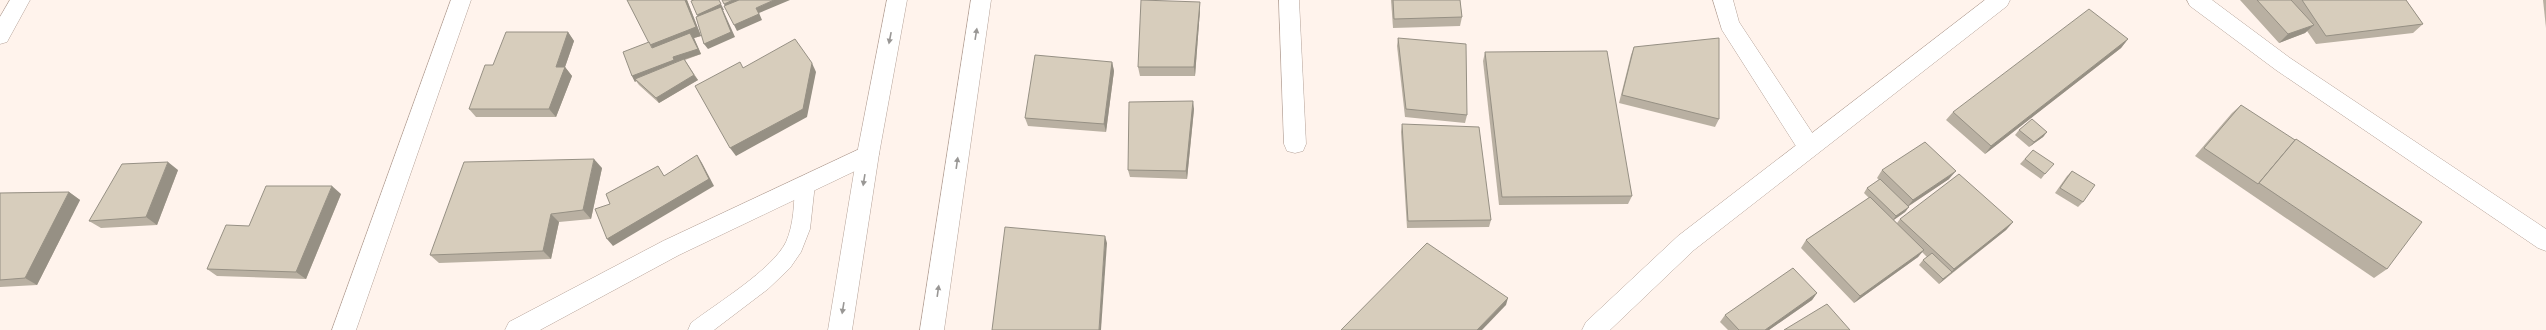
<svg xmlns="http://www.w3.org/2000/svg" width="2546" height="330" font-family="'Libre Baskerville',serif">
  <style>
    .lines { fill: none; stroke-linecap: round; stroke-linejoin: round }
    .service-casing { stroke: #b4a197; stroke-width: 1 }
    .minor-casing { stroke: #b4a197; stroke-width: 1 }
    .tertiary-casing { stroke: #b4a197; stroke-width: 1 }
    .service { fill: #fff; fill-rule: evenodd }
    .minor { fill: #fff; fill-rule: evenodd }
    .tertiary { fill: #fff; fill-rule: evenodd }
    .wall { fill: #b9b0a2 }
    .shaded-wall { fill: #969084 }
    .building { fill: #d7cdbc; stroke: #969084 }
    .oneway { fill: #999795 }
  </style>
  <rect width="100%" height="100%" fill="#fff3ec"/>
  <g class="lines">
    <defs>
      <path id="service" d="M805,176L812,178L815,184L810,229L801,252L790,268L768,289L714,330H688L691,323C717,303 772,270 786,242C794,224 794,203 795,184L798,178Z"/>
      <g id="minor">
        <path d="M10,0H30L7,42L0,44V17Z"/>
        <path d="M451,0H471L356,330H332Z"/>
        <path d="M1279,0H1299L1306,144L1303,151L1295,153L1287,151L1284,144Z"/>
        <path d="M1713,0H1733L1739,22L1817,140L1820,147L1817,154L1809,156L1801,154L1722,30Z"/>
        <path d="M2187,0H2212L2290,58L2546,229V251L2538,248L2276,70L2190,6Z"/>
        <path d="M868,145L876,147L879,154L876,161L679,255L540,330H505L509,322L663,241Z"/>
      </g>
      <g id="tertiary">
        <path d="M887,0H907L879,154L852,330H828L857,154Z"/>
        <path d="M971,0H991L944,330H920Z"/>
        <path d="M1985,0H2010L2007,6L1694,250L1610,330H1582L1586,322L1678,236Z"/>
      </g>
    </defs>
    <use href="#service" class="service-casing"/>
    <use href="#minor" class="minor-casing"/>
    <use href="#tertiary" class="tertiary-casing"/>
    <use href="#service" class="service"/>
    <use href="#minor" class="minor"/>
    <use href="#tertiary" class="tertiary"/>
  </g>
  <g class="wall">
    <path d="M627,0H687L701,36L694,38L701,54L685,60L698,80L659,103L639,85L636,81L635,82L632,76L649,42Z"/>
    <path d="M1391,0H1460L1462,17L1460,26L1393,28Z"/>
    <path d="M2240,0H2406L2423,24L2413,33L2316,44L2307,31L2305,33L2279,43Z"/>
    <path d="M2543,0H2546V28Z"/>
    <path d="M1200,10L1195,76H1140L1138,67Z"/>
    <path d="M568,32L574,41L565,67L572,76L556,117H476L469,109L493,65Z"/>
    <path d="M1398,38L1467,115L1465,123L1405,117L1397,46Z"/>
    <path d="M2128,39L2121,48L1985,154L1946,120L1953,112Z"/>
    <path d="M1634,47L1719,119L1715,127L1619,103L1631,55Z"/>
    <path d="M1485,52L1632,196L1628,204L1499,205L1483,61Z"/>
    <path d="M1112,62L1114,71L1106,132L1028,126L1025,118Z"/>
    <path d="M2241,105L2387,269L2374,278L2195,156L2232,113Z"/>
    <path d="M1194,109L1187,179L1130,177L1128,170Z"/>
    <path d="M1402,124L1491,220L1489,227L1407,228L1401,132Z"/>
    <path d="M2019,130L2047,132L2043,137L2029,147L2015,135Z"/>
    <path d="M2033,150L2045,174L2041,179L2020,164Z"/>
    <path d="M602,168L591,219L559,222L551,259L439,263L430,255Z"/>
    <path d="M178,170L157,225L101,228L89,221Z"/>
    <path d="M1882,170L1949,179L1909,206V207L1905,212L1894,220L1897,223L1900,219L2013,222L2006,230L1939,284L1919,265L1923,260L1927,257L1922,252L1918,257L1854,303L1801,248L1806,240L1869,198L1864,193L1867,188L1879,180L1877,178Z"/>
    <path d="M2072,171L2083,202L2078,207L2055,193L2067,176Z"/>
    <path d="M69,192L80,200L37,285L0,287V193Z"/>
    <path d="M341,194L306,279L217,276L207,269L249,226Z"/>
    <path d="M1817,293L1812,300L1769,330H1728L1720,322L1725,315Z"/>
  </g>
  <g class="shaded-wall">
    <path d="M685,0H687L701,36L694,38L701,54L676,62L635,79L636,81L635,82L632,76L656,53L651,45Z"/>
    <path d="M719,0L724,10H723L735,37L708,49L704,44L700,20L697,15Z"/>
    <path d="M733,0H748L727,10L724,4Z"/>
    <path d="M774,0H790L759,13L762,20L737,31L734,25L756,8Z"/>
    <path d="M1200,2V10L1195,76L1194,67Z"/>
    <path d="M2314,25L2305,33L2279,43L2288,34Z"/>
    <path d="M568,32L574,41L565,67L572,76L556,117L549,109L556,67Z"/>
    <path d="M2128,39L2121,48L1985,154L1991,146Z"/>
    <path d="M1112,62L1114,71L1106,132L1104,124Z"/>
    <path d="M812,63L816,72L807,117L736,156L730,148Z"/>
    <path d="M694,75L698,80L659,103L656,98Z"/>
    <path d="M1193,101L1194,109L1187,179L1186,171Z"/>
    <path d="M2047,132L2043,137L2029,147L2034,142Z"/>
    <path d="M697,155L702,163L714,186L613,246L607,239Z"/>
    <path d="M594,159L602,168L591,219L583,210Z"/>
    <path d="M168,162L178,170L157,225L146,217Z"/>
    <path d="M1956,171L1949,179L1907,207L1913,200Z"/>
    <path d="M332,186L341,194L306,279L296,272Z"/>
    <path d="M69,192L80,200L37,285L25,278Z"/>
    <path d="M1909,207L1905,212L1892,221L1896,216Z"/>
    <path d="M551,214L559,222L551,259L543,251Z"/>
    <path d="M2013,222L2006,230L1948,276L1954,269Z"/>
    <path d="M1105,236L1107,243L1101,330H1099Z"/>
    <path d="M1924,250L1918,257L1854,303L1860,296Z"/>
    <path d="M1952,272L1948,276L1939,284L1943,279Z"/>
    <path d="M1817,293L1812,300L1769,330H1765Z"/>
    <path d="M1508,298L1506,305L1482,330H1477Z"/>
  </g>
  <g class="building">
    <path d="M627,0H685L696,27L650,45Z"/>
    <path d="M694,0H719L721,4L697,15L691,1Z"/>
    <path d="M722,0H733L724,4Z"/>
    <path d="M739,0H774L756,8L759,14L734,25L724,6Z"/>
    <path d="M1141,0L1200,2L1194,67H1138Z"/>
    <path d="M1393,0H1460L1462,17L1394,19Z"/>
    <path d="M2257,0H2291L2314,25L2288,34Z"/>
    <path d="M2302,0H2406L2423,24L2326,36Z"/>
    <path d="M721,7L731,32L704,44L696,17Z"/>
    <path d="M2089,9L2128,39L1991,146L1953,112Z"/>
    <path d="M506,32H568L556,67H565L549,109H469L485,65H493Z"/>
    <path d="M690,33L698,49L673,57L674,60L632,76L623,52L649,42L652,48Z"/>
    <path d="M1398,38L1466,44L1467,115L1406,109Z"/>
    <path d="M1719,38V119L1622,95L1634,47Z"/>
    <path d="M795,39L812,63L803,109L730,148L695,86L740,62L743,68Z"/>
    <path d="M1607,51L1632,196L1502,197L1485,52Z"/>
    <path d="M1035,55L1112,62L1104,124L1025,118Z"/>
    <path d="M684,59L694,75L656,98L635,79Z"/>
    <path d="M1193,101L1186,171L1128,170L1129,102Z"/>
    <path d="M2241,105L2295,140L2258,184L2204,148Z"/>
    <path d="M2032,119L2047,132L2034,142L2019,130Z"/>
    <path d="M1402,124L1479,127L1491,220L1408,221Z"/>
    <path d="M2296,139L2422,222L2387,269L2259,183Z"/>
    <path d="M1925,142L1956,171L1913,200L1882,170Z"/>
    <path d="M2033,150L2054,164L2045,174L2025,159Z"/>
    <path d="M697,155L709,179L607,239L595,209L610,204L606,194L658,166L664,176Z"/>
    <path d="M594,159L583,210L551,214L543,251L430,255L464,162Z"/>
    <path d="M168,162L146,217L89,221L122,164Z"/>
    <path d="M2072,171L2095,185L2083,202L2060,188Z"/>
    <path d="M1959,174L2013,222L1954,269L1900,219Z"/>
    <path d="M1880,179L1909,207L1896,216L1867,188Z"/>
    <path d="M266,186H332L296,272L207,269L226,225L249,226Z"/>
    <path d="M69,192L25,278L0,280V193Z"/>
    <path d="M1870,197L1924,250L1860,296L1806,240Z"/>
    <path d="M1005,227L1105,236L1099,330H992Z"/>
    <path d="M1427,243L1508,298L1477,330H1341Z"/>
    <path d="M1932,253L1952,272L1943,279L1923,260Z"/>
    <path d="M1793,268L1817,293L1765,330H1739L1725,315Z"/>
    <path d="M1827,304L1850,330H1784Z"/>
  </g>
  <defs><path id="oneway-solid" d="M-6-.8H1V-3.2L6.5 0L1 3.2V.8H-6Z"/></defs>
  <g class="oneway">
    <use href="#oneway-solid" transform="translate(976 34) rotate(-81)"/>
    <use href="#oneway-solid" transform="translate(890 38) rotate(101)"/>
    <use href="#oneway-solid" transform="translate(957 163) rotate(-82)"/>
    <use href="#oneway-solid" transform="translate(864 180) rotate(99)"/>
    <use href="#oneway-solid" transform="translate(938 291) rotate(-82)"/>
    <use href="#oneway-solid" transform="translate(843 308) rotate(99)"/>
  </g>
</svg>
